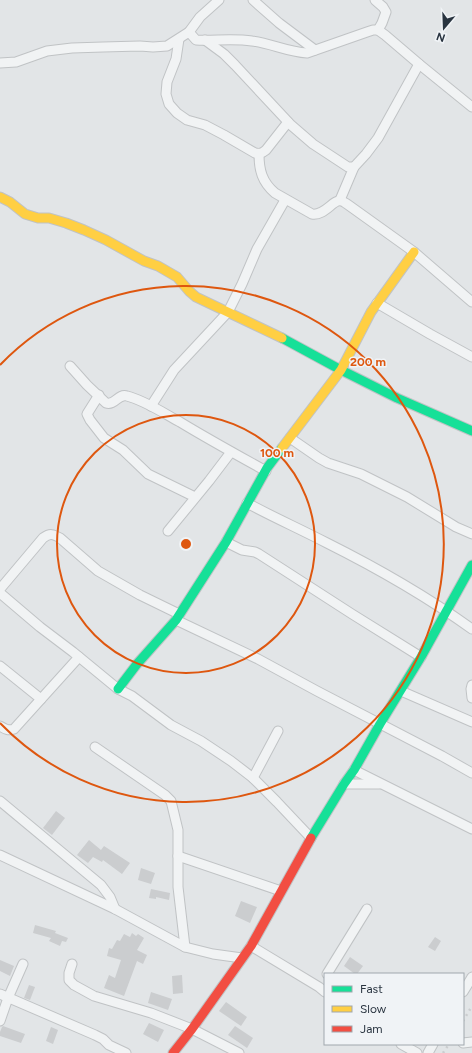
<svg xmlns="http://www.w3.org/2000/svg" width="472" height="1053" font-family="Figtree,sans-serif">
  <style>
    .building { fill: #cbcdcf }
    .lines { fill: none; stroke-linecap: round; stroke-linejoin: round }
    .street-casing { stroke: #c0c3c5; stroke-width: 11 }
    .fast-casing { stroke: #c0c3c5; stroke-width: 11 }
    .slow-casing { stroke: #c0c3c5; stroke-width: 11 }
    .jam-casing { stroke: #c0c3c5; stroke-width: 11 }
    .street { stroke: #f1f3f4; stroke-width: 9 }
    .fast { stroke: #16e098; stroke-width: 9 }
    .slow { stroke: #ffcf43; stroke-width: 9 }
    .jam { stroke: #f24e42; stroke-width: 9 }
    .rail { stroke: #cbcdcf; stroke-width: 2.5; stroke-dasharray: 2 4; stroke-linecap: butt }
    .ring { fill: none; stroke: #de570f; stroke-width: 2 }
    .centre { fill: #de570f; stroke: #f0f3f6; stroke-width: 2 }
    .ring-label { font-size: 12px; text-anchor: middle; font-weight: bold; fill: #de570f; stroke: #f0f3f6; stroke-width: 3; stroke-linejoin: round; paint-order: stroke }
  </style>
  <rect width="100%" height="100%" fill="#e2e5e7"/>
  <g class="building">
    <path d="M56,811L65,818L52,835L43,828Z"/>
    <path d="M89,840L101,850L104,846L130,863L122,874L103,860L102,862L93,857L88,863L77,855Z"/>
    <path d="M141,868L155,873L151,884L138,880Z"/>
    <path d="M151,889L170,893L169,900L156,897V899L149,898Z"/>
    <path d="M241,901L257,907L250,923L235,916Z"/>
    <path d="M35,925L56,931L55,933L68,938L66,942L62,941L60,946L49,941L51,938L33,933Z"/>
    <path d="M132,933L136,936L138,934L144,938L137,950L147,955L143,964L137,961L124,996L104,988L109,975L115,978L121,960L107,956L109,948L112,949L117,940L120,941L124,934L130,937Z"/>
    <path d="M435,937L441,941L435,951L428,947Z"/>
    <path d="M350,957L363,966L357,974H355L344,966Z"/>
    <path d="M0,960L14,966L10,976L0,971Z"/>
    <path d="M182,975L183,993L173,994L172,976Z"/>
    <path d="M29,985L35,987L30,1000L24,998Z"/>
    <path d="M151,992L172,999L168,1010L148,1003Z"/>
    <path d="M226,1002L247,1017L241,1026L219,1011Z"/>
    <path d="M149,1023L164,1030L158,1042L143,1034Z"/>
    <path d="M3,1026L25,1034L21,1043L0,1036V1032L2,1027Z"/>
    <path d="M235,1026L253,1038L247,1048L228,1035Z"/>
    <path d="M51,1027L58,1030L53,1044L46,1041Z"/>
  </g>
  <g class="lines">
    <defs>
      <g id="street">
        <path d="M253,0L279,23L315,50"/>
        <path d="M375,0L383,7L386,12L382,23L378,30"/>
        <path d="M189,32L196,40C214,41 233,38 252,41C270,43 288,52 307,53L367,32L373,30H378L385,35L419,64L472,107"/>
        <path d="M179,39L176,59L167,82L166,94L169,104L177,113L187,120L205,125L224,135L255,153C261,154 262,153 266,150L288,122"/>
        <path d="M205,40L224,54L235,65L291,125L313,144L348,167H354"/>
        <path d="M0,63L16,62L47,51L72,48L103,47L140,46L153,47L167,46L189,32L200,17L219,0"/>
        <path d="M259,154C259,170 262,182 275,193L312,214C325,216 333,199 341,201C343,201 345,203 347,204L414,252L472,302"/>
        <path d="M340,200L354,167L366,154L378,138L419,64"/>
        <path d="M377,303L430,334L472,357"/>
        <path d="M70,366L87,385L106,403C115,406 118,393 127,396C144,400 165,414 180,422C208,439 237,455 266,471"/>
        <path d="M99,395L87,414L90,420L104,438L123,450L148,474L195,497"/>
        <path d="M151,406L174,370L228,312L242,284L257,249L285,200"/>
        <path d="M290,438L319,458L328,463L361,474L407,497L456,527L472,534"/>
        <path d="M247,503C273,517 300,529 327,543C377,568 426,596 472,629"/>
        <path d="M168,531L209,481L231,452"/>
        <path d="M226,542L242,550L255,552L259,554L352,614L421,657"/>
        <path d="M0,589L43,538C50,533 53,534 60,538L98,571L140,595L179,614"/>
        <path d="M0,593L40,627L73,652L118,689L132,696L171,725L201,741L231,761L253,778L277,802L311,838"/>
        <path d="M176,620L258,659L317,691L442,756L472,773"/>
        <path d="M0,666L41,699"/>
        <path d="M472,685L471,689L472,698"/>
        <path d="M401,691L472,722"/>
        <path d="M0,726C5,729 8,731 14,729L79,657"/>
        <path d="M95,747L165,795L171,801L178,830V887L185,947"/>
        <path d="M354,770L472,829"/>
        <path d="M253,778L278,731"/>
        <path d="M344,784H379"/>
        <path d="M0,801L101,885L110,897L115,909"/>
        <path d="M0,855L115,909L185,947L213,954L242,958"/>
        <path d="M178,856L281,891"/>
        <path d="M251,946L319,987L325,992"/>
        <path d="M72,964L69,973V980L74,985L94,996L151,1013L192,1029L239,1053"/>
        <path d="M327,974L367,909"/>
        <path d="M463,992L472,977"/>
        <path d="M0,994L95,1035L103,1039L109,1045L126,1053"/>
        <path d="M0,1021L8,998L23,964"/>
        <path d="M463,1043L472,1042"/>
        <path d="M401,1044L417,1053"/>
        <path d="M428,1053L433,1044"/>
      </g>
      <g id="fast">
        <path d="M282,338L341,370L397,398L472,431"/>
        <path d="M118,689L137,664L176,620L226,542L267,468L282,448"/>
        <path d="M311,838L344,784L354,770L380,724L421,657L472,565"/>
      </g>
      <g id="slow">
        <path d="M0,197L10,202L25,214L38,218H49L66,223L84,230L106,240L144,261L158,266L177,277L189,291L196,297L282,338"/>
        <path d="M282,448L341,370L371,312L414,252"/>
      </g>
      <path id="jam" d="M173,1053L192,1029L251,946L311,838"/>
    </defs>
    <use href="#street" class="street-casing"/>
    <use href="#fast" class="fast-casing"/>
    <use href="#slow" class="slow-casing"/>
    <use href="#jam" class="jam-casing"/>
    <use href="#street" class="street"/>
    <use href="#fast" class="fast"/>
    <use href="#slow" class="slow"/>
    <use href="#jam" class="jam"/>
    <g class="rail">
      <path d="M463,1021L472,1006"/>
      <path d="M443,1053L449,1044"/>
    </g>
  </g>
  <g class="ring">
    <circle cx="186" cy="544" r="129"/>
    <path d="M0 365A258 258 0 1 1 0 723"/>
  </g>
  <circle cx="186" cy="544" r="6" class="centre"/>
  <g class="ring-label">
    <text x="368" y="366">200 m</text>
    <text x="277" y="457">100 m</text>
  </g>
  <rect x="324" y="973" width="140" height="72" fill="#f0f3f6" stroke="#a0a7ad"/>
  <rect x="332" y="986" width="20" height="6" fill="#16e098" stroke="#a0a7ad"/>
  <text x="360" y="993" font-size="12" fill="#293440">Fast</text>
  <rect x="332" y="1006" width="20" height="6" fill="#ffcf43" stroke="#a0a7ad"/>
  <text x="360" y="1013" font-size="12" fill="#293440">Slow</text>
  <rect x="332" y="1026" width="20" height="6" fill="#f24e42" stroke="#a0a7ad"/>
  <text x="360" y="1033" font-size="12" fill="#293440">Jam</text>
  <g transform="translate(444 28) rotate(199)" stroke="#f0f3f6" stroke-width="3" paint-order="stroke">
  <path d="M0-3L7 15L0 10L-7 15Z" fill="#293440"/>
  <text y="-6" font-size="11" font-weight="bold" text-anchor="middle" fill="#293440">N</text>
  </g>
</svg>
